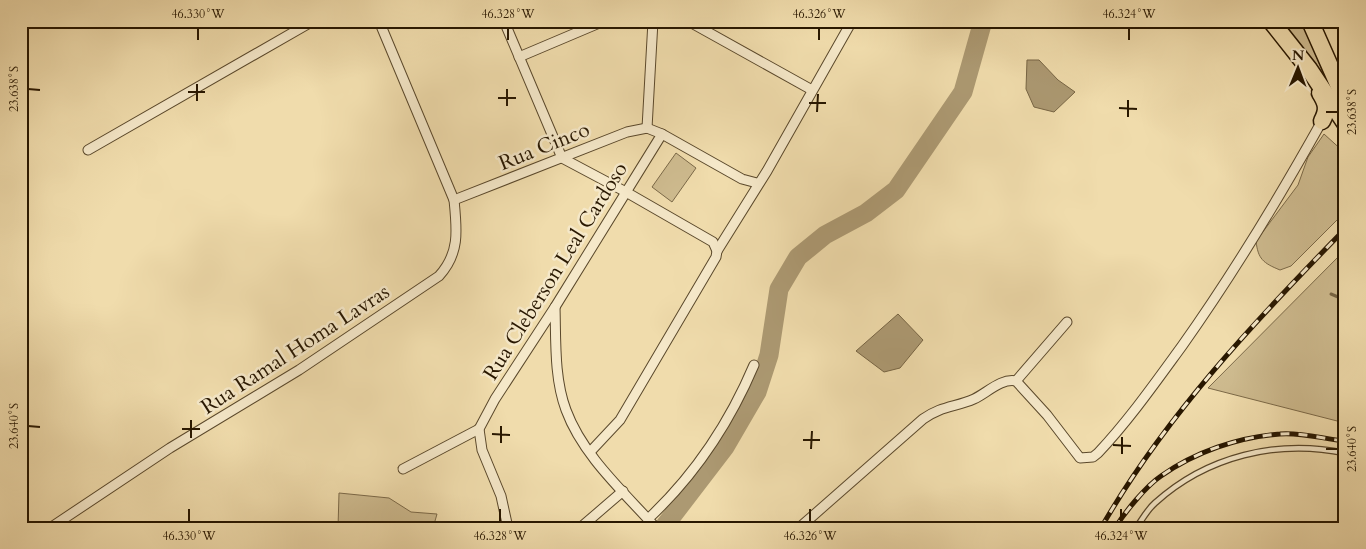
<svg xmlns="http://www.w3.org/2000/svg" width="1366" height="549" font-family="Cardo,serif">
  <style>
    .green { fill: #cebb8f; stroke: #7b6948 }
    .water { fill: #ac9972; stroke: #776544 }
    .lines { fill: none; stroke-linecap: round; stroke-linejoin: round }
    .stream { stroke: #776544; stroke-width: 3 }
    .river { stroke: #ac9972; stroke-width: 19 }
    .lane-casing { stroke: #5a482b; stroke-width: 7 }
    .street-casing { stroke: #5a482b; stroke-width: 11 }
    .highway-casing { stroke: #281700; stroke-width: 19 }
    .lane { stroke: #f5e8c9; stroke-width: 4.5 }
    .street { stroke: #f5e8c9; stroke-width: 9 }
    .highway { stroke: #f0dcac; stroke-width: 16 }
    .rail-casing { stroke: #281700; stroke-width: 5 }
    .rail { stroke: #f5e8c9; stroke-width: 3; stroke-dasharray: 9; stroke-linecap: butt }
    .ticks { fill: none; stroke: #281700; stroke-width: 2 }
    .labels { text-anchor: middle; stroke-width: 5; stroke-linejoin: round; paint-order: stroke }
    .street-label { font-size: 21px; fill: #281700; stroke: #f5e8c9 }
    .neatline { fill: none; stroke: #281700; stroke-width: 2 }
    .ticks-label { font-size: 12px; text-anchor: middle; fill: #281700 }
  </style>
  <rect width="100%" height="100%" fill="#f0dcac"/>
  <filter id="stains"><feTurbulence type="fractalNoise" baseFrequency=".004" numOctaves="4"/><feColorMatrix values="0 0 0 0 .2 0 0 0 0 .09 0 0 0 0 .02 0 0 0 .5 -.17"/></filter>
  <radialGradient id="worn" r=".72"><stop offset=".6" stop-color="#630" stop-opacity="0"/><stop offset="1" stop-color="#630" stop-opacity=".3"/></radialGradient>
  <g class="green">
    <path d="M1282,21H1302L1323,73Z"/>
    <path d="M1324,134L1345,153V212L1291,266L1280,270C1263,263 1258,259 1256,241L1298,185L1308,157Z"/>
    <path d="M676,153L696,168L672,202L652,187Z"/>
    <path d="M1345,250V423L1208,388Z"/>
    <path d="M339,493L389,498L411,512L437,514L433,528H338Z"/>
  </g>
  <g class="water">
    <path d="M1027,60H1039L1058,80L1075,92L1054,112L1034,107L1026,89Z"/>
    <path d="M898,314L923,340L900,368L884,372L856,351Z"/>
  </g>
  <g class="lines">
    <path class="stream" d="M1331,294L1345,300"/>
    <path class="river" d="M663,528L725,447L757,392L769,355L779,289L798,257L825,235L866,213L896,190L963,92L983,21"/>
    <defs>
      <path id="lane" d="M1136,528C1142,520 1147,510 1155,503C1207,456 1277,439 1345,453"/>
      <g id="street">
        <path d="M504,21L562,158L626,192L713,242L717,251L716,257L620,420L590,452"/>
        <path d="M688,21L812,90"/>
        <path d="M519,57L604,21"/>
        <path d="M647,128L662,134L742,179L757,183"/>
        <path d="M647,128L653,21"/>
        <path d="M88,150L313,21"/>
        <path d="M454,200L627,132L647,128"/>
        <path d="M717,251L767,171L852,21"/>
        <path d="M555,307C556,340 554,378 566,410C583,456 624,492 656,528"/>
        <path d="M1016,381L1067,322"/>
        <path d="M403,469L479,429"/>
        <path d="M648,519C694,476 729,424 754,365"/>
        <path d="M50,528L170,448L299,370L439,276C460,253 457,230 454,200L379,21"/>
        <path d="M508,528L501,496L482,450L479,429L495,399L555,307L662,134"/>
        <path d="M580,528L623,491"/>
        <path d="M799,528L923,419C941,406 956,407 974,399C987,393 1001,378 1016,381L1047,415L1080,458L1093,457L1098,453C1129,420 1155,383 1182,346C1233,274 1279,198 1322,121"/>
      </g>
      <g id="highway">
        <path d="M1271,21L1309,69L1345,123"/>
        <path d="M1310,21L1345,100"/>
        <path d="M1320,93C1327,104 1328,110 1322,121"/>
      </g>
    </defs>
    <use href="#lane" class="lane-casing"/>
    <use href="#street" class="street-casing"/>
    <use href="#highway" class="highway-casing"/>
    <use href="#lane" class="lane"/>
    <use href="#street" class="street"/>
    <use href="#highway" class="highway"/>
    <defs>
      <g id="rail">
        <path d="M1101,528C1165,416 1256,320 1345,229"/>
        <path d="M1115,528C1125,512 1146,486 1161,476C1195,452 1238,437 1280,434C1300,432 1324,439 1345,441"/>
      </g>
    </defs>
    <use href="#rail" class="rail-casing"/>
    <use href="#rail" class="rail"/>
  </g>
  <path class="ticks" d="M198,40V28M508,40V28M819,40V28M1129,40V28M28,89L40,90M188,92H205M498,98H516M197,101V84M809,103H826M507,106V89M1119,108L1137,109M817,112L818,94M1326,112H1338M1128,117V100M28,426L40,427M182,429H200M492,434L510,435M191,438V420M803,440H820M501,443V426M1113,445L1131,446M811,449L812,431M1326,449H1338M1122,454V437M189,522V509M500,522V509M810,522V509M1121,522V509"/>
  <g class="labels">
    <g class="street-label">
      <text transform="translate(544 146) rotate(-22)" y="7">Rua Cinco</text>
      <text transform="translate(555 271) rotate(-58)" y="7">Rua Cleberson Leal Cardoso</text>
      <text transform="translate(295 349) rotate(-33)" y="7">Rua Ramal Homa Lavras</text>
    </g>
  </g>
  <rect width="1366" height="549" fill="none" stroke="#f0dcac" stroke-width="55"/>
  <g transform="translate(1298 68) rotate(1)" stroke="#f5e8c9" stroke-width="4" paint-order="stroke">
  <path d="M0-4L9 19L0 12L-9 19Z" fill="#281700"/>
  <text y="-8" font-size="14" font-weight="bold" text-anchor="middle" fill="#281700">N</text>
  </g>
  <rect x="28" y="28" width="1310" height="494" class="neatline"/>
  <g class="ticks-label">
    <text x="198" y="18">46.330°W</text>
    <text x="508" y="18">46.328°W</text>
    <text x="819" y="18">46.326°W</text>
    <text x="1129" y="18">46.324°W</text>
    <text transform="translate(14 89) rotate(-90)" y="4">23.638°S</text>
    <text transform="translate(1352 112) rotate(-90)" y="4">23.638°S</text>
    <text transform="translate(14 426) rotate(-90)" y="4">23.640°S</text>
    <text transform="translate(1352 449) rotate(-90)" y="4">23.640°S</text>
    <text x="189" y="540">46.330°W</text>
    <text x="500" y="540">46.328°W</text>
    <text x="810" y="540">46.326°W</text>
    <text x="1121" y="540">46.324°W</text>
  </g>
  <rect width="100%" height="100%" filter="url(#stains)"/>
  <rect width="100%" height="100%" fill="url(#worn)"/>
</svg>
